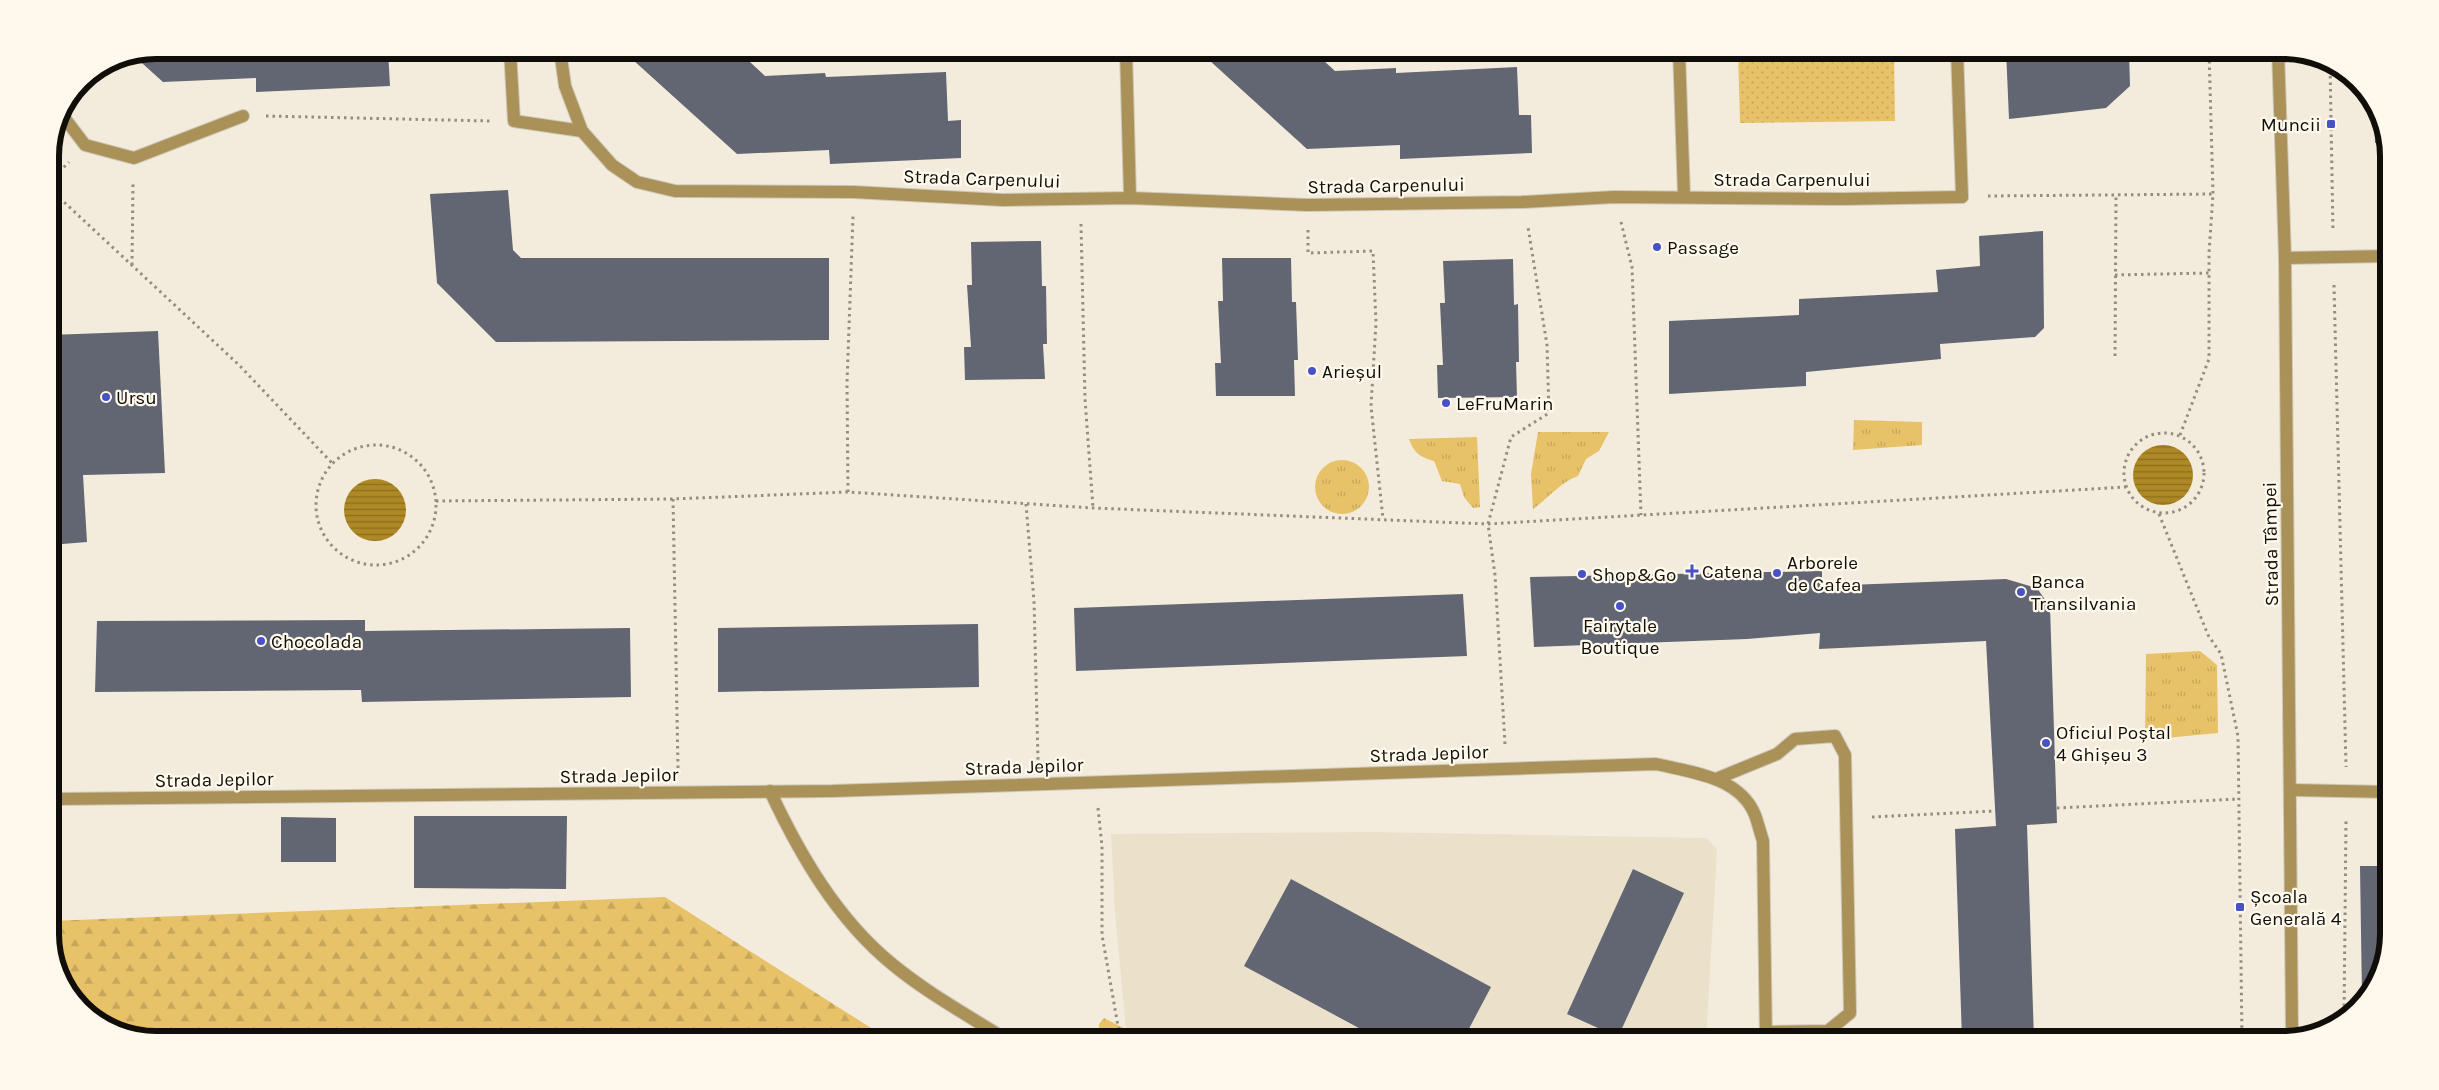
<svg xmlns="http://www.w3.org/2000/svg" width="2439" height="1090" font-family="Karla,sans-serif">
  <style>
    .built { fill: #ebe1ca }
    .grass { fill: url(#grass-tufts) }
    .forest { fill: url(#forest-firs) }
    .park { fill: url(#park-dots) }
    .water { fill: url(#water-rules) }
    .building { fill: #626673 }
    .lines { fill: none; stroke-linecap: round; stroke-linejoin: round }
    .service-casing { stroke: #cfc8ba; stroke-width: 14 }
    .minor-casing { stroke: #cfc8ba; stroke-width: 14 }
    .tertiary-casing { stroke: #cfc8ba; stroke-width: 14 }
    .path { stroke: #928d82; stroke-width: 3; stroke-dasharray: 2.5 4; stroke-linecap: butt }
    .service { stroke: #aa9158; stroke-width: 12 }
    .minor { stroke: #aa9158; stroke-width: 12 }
    .tertiary { stroke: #aa9158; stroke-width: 12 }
    .poi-dot { fill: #4852c7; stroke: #fff9ed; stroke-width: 2 }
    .labels { text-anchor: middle; stroke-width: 4.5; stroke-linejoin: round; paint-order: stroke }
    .poi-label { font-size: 19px; fill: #110e09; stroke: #fff9ed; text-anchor: start }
    .street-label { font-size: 19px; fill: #110e09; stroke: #fff9ed }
    .rim { fill: none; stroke: #110e09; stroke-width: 6 }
  </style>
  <defs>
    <pattern id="grass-tufts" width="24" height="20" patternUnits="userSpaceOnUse" patternTransform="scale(1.25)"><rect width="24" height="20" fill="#e8c269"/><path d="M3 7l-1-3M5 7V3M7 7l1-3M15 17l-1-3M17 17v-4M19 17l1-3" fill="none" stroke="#c6a65a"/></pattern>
    <pattern id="forest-firs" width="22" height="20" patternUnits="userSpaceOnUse" patternTransform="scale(1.25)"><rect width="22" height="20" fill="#e8c269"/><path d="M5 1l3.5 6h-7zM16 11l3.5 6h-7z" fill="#c6a65a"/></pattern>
    <pattern id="park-dots" width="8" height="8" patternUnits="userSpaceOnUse" patternTransform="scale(1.25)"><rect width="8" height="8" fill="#e8c269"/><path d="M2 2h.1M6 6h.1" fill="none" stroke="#c6a65a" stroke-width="1.8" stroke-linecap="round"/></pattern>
    <pattern id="water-rules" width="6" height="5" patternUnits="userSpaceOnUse" patternTransform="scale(1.25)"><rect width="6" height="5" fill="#ad8824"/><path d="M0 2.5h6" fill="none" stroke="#8b6e1d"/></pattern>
  </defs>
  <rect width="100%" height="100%" fill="#f3ecdc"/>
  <path class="built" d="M1371,832L1707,838L1717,850L1706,1040H1147L1126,1030L1115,913L1111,834Z"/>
  <g class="grass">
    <path d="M1854,420L1922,422V445L1853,450Z"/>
    <path d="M1538,432H1609L1599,451L1586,459L1578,476C1560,482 1549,498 1533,509L1531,474Z"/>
    <path d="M1477,437L1480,507L1473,508L1464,497L1460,484L1442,481L1434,461C1420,457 1414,453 1409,439Z"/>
    <circle cx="1342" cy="487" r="27"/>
    <path d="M2200,651L2217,665L2218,733L2145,740L2146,654Z"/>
    <path d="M1104,1018L1147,1040H1100L1099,1024Z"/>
  </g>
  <path class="forest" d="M665,897L890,1040H156L115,1032L72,998L50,941V921Z"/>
  <path class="park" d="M1738,50H1894L1895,121L1740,123Z"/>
  <g class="water">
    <circle cx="2163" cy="475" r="30"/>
    <circle cx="375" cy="510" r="31"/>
  </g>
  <g class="building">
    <path d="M156,50H388L390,86L256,92V78L163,82L133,55Z"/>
    <path d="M622,50H737L765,76L825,73L826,77L946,72L948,121L961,120V158L830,164L829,150L737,154Z"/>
    <path d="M1198,50H1312L1335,71L1396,68V73L1517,67L1519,115H1531L1532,153L1400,159V145L1307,149Z"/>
    <path d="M2006,50H2129L2130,86L2106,108L2009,119Z"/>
    <path d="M2374,107L2387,143H2375Z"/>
    <path d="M508,190L513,250L521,258H829V340L496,342L437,283L430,194Z"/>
    <path d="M2043,231L2044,328L2035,337L1940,344L1941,359L1806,372V386L1669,394V321L1799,315V299L1938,292L1936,270L1980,266L1979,236Z"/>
    <path d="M1041,241L1042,286H1046L1047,344H1043L1045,379L965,380L964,347H971L967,285H972L971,242Z"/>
    <path d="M1222,258H1291L1292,302H1296L1298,360H1294L1295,396H1216L1215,363H1221L1218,301H1223Z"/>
    <path d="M1513,259L1514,305L1518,304L1519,362H1516L1517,397L1438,398L1437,365H1443L1440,303H1445L1443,261Z"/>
    <path d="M158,331L165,473L83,475L87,542L50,545V335Z"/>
    <path d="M1822,571V586L2006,579L2037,588L2050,607L2057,823L2027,825L2034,1040H1962L1955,829L1996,826L1986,641L1819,649L1820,633L1747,639L1534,647L1530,577Z"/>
    <path d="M1463,594L1467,656L1076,671L1074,608Z"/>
    <path d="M365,620V631L630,628L631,697L362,702L361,690L95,692L97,621Z"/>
    <path d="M978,624L979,687L718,692V628Z"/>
    <path d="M414,816H567L566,889L414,888Z"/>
    <path d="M281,817L336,818V862H281Z"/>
    <path d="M2360,866H2389V934L2381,975L2362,998Z"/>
    <path d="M1633,869L1684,893L1618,1037L1567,1014Z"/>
    <path d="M1291,879L1491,987L1463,1040H1381L1244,966Z"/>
  </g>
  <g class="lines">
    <defs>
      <g id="service">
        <path d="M1957,50L1962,197"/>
        <path d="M60,112L85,145L134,158L243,116"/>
        <path d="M1716,779L1777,754L1795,739L1835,736L1845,755L1850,1013L1828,1031L1766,1032"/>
        <path d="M770,791C800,855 837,919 892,964C927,993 969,1016 1007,1040"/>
      </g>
      <g id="minor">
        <path d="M510,50L514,121L582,131"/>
        <path d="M560,50L565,86L582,131L612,165L637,182L675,191L853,192L1003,200L1130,198L1307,205L1522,202L1614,197L1842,199L1962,197"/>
        <path d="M1126,50L1130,198"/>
        <path d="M1679,50L1684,196"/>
        <path d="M2285,258L2389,256"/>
        <path d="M2291,790L2389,792"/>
        <path d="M50,799L832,791L1656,764C1691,772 1740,777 1755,815C1758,823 1760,832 1763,841L1766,1040"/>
      </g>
      <path id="tertiary" d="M2278,50L2285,258L2292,1037"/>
    </defs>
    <use href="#service" class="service-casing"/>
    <use href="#minor" class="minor-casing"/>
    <use href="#tertiary" class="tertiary-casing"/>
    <g class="path">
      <path d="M2330,63L2333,232"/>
      <path d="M266,116L490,121"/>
      <path d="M50,181L69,162"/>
      <path d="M50,189L239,365L332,463"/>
      <path d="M1988,196L2213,194"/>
      <path d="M1621,222L1632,267L1641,515"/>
      <path d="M1081,224L1085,399L1093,508"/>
      <path d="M1308,230V253L1373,251L1376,323L1371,406L1383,519"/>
      <path d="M132,265L133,184"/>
      <path d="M2115,275L2209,273"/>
      <path d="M2334,285L2346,767"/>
      <path d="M2115,356L2116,195"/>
      <circle cx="2164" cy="473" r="40"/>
      <path d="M2180,435L2209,359V253L2213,194L2209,50"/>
      <circle cx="376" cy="505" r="60"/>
      <path d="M848,492L847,383L853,216"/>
      <path d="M673,499L678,769"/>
      <path d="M436,501L673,499L848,492L1093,508L1488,524L2126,487"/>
      <path d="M1026,504L1034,601L1038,760"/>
      <path d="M2159,514L2208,635L2221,654L2238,736L2242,1040"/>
      <path d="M1505,744L1495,575L1488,524L1511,437L1549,413L1547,345L1528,227"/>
      <path d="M1098,808L1102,846V935L1118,1026L1124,1040"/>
      <path d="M2057,808L2238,799"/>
      <path d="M1872,817L1995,811"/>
      <path d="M2344,1019L2346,820"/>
    </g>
    <use href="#service" class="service"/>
    <use href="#minor" class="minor"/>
    <use href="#tertiary" class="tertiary"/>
  </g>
  <g class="poi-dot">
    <rect x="2326" y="119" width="10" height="10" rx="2.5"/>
    <circle cx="1657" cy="247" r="5"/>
    <circle cx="1312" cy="371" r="5"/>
    <circle cx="106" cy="397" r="5"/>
    <circle cx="1446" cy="403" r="5"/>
    <path d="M1689.5 563.5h5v5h5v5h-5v5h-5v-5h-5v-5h5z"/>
    <circle cx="1777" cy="573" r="5"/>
    <circle cx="1582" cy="574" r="5"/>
    <circle cx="2021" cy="592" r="5"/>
    <circle cx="1620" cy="606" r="5"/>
    <circle cx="261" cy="641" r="5"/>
    <circle cx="2046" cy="743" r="5"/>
    <rect x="2235" y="902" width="10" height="10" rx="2.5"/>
  </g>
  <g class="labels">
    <g class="poi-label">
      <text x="2321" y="131" text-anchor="end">Muncii</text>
      <text x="1667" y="254">Passage</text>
      <text x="1322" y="378">Arieșul</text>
      <text x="116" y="404">Ursu</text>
      <text x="1456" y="410">LeFruMarin</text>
      <text x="1787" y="569">Arborele<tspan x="1787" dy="22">de Cafea</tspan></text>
      <text x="1702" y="578">Catena</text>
      <text x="1592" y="581">Shop&amp;Go</text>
      <text x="2031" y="588">Banca<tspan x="2031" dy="22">Transilvania</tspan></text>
      <text x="1620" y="632" text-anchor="middle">Fairytale<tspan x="1620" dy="22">Boutique</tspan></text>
      <text x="271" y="648">Chocolada</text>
      <text x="2056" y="739">Oficiul Poștal<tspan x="2056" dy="22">4 Ghișeu 3</tspan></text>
      <text x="2250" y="903">Școala<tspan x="2250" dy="22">Generală 4</tspan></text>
    </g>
    <g class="street-label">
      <text transform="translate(982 178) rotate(2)" y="7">Strada Carpenului</text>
      <text x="1792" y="186">Strada Carpenului</text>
      <text transform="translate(1386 185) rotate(-1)" y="7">Strada Carpenului</text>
      <text transform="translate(2270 544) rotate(-91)" y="7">Strada Tâmpei</text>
      <text transform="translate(1429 753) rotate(-2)" y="7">Strada Jepilor</text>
      <text transform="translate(1024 766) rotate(-2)" y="7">Strada Jepilor</text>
      <text transform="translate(619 775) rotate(-1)" y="7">Strada Jepilor</text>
      <text transform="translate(214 779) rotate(-1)" y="7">Strada Jepilor</text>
    </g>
  </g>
  <path d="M0 0H2439V1090H0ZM156 59H2283A97 97 0 0 1 2380 156V934A97 97 0 0 1 2283 1031H156A97 97 0 0 1 59 934V156A97 97 0 0 1 156 59Z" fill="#fff9ed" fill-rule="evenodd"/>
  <path class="rim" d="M156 59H2283A97 97 0 0 1 2380 156V934A97 97 0 0 1 2283 1031H156A97 97 0 0 1 59 934V156A97 97 0 0 1 156 59Z"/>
</svg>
